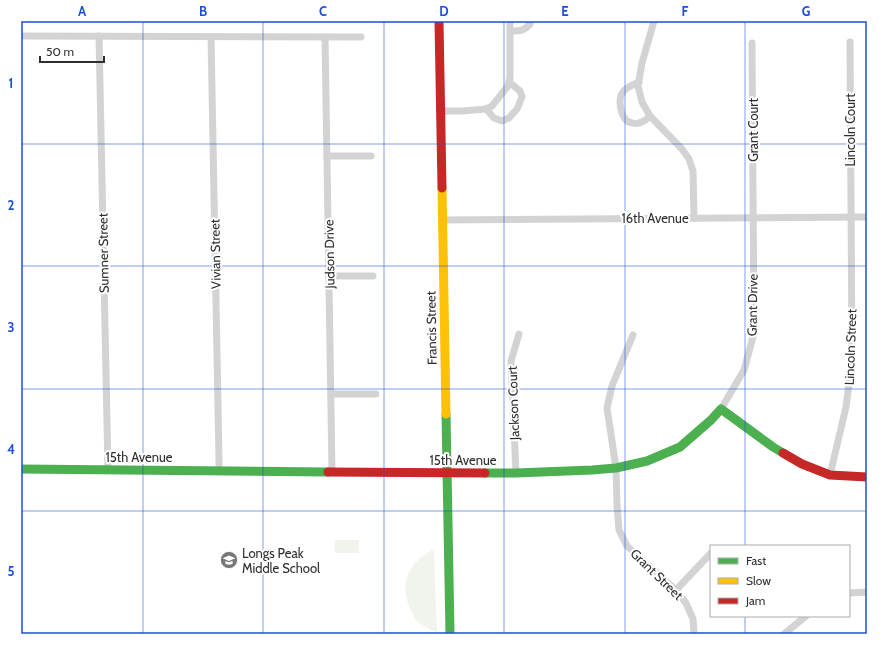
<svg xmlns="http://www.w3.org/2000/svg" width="888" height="655" font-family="Cabin,sans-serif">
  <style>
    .green { fill: #f0f4ec }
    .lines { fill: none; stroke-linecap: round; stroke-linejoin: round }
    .street { stroke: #d3d3d3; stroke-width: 7 }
    .fast { stroke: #4caf50; stroke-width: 9 }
    .slow { stroke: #ffc107; stroke-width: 9 }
    .jam { stroke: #c62828; stroke-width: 9 }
    .grid { fill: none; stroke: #1d4ed8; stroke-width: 1; stroke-opacity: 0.55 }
    .labels { text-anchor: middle; stroke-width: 4; stroke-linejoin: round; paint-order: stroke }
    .street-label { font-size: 13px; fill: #2e2e2e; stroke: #fff }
    .poi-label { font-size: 13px; fill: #2e2e2e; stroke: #fff; text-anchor: start }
    .neatline { fill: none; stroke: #1d4ed8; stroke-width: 1.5 }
    .grid-label { font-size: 13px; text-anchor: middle; font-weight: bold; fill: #1d4ed8 }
  </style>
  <rect width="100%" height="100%" fill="#fff"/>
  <g class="green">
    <rect x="335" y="540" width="24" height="13"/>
    <path d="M434,549L437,632C430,630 421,625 416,620C414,618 414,616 413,614C405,600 402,583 411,569C416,560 425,554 434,549Z"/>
  </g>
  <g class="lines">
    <g class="street">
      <path d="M654,21L642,63L638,86L642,102L650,116L682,149L689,159L693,171L694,218"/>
      <path d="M510,31C520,31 524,31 530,24V21"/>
      <path d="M21,36L361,37"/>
      <path d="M99,36L108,470"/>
      <path d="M211,37L219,460V471"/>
      <path d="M325,37L332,472"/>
      <path d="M639,82C633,85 626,87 623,92C617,99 621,116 627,121C630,123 636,124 639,123C643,122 647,119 650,116"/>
      <path d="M486,109L494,118L502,121L509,118L517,109L522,97L520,91L509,82"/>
      <path d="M440,111H463L486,109L492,106L508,86L510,78V21"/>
      <path d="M327,156H371"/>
      <path d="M442,220L867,217"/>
      <path d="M329,276H373"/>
      <path d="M633,335L612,386L607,408L616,468L617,505L619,530L627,546L676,590L686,603L693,619L694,634"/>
      <path d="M331,394H376"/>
      <path d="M721,409L744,370L754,333L752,43"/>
      <path d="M516,473L511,361L519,334"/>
      <path d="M830,475L846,407L852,360L850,42"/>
      <path d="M676,590L711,553"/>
      <path d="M849,593L867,592"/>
      <path d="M784,634L806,616"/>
    </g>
    <g class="fast">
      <path d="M446,414L450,634"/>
      <path d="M21,469L328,472"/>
      <path d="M485,473H516L592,470L616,468L647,461L680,447L711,420L721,409L773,447L783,453"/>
    </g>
    <path class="slow" d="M442,188L446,414"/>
    <g class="jam">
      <path d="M439,21L442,188"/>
      <path d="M783,453L802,464L830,475L867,477"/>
      <path d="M328,472L485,473"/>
    </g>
  </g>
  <path class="grid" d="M143,21V634M263,21V634M384,21V634M504,21V634M625,21V634M745,21V546M21,144H867M21,266H867M21,389H867M21,511H867M745,616V634"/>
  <defs>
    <symbol id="school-disc" viewBox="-11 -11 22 22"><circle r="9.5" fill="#777" stroke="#fff"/><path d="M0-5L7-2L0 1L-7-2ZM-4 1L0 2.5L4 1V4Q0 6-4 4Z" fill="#fff"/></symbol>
  </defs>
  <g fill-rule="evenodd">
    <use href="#school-disc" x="219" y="550" width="20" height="20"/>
  </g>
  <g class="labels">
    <g class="street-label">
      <text transform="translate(753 130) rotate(-90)" y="5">Grant Court</text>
      <text transform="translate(850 130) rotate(-90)" y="5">Lincoln Court</text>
      <text x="655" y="223">16th Avenue</text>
      <text transform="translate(103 253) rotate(-91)" y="5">Sumner Street</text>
      <text transform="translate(215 254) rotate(-91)" y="5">Vivian Street</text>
      <text transform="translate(329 254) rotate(-91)" y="5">Judson Drive</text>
      <text transform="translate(752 305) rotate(-89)" y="5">Grant Drive</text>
      <text transform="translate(431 328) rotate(-91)" y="5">Francis Street</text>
      <text transform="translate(850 347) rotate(-88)" y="5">Lincoln Street</text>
      <text transform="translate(513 403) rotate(-92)" y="5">Jackson Court</text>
      <text x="139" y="462">15th Avenue</text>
      <text x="463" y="465">15th Avenue</text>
      <text transform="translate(657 574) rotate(44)" y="5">Grant Street</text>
    </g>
    <g class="poi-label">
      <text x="242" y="558">Longs Peak<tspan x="242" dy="15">Middle School</tspan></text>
    </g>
  </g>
  <rect width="888" height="655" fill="none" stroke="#ffffff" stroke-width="44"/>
  <rect x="710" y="545" width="140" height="72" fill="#ffffff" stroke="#ababab"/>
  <rect x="718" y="558" width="20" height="6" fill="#4caf50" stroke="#ababab"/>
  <text x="746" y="565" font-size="12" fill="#2e2e2e">Fast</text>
  <rect x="718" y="578" width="20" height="6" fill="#ffc107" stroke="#ababab"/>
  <text x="746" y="585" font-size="12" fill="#2e2e2e">Slow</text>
  <rect x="718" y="598" width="20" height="6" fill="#c62828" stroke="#ababab"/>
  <text x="746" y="605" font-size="12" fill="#2e2e2e">Jam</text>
  <path d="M40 56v6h64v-6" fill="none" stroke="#2e2e2e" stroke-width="2"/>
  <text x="46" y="56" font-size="12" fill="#2e2e2e" stroke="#ffffff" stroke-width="3" paint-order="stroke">50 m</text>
  <rect x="22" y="22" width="844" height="611" class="neatline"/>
  <g class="grid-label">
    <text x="82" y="16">A</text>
    <text x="203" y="16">B</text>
    <text x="323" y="16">C</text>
    <text x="444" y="16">D</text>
    <text x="565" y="16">E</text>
    <text x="685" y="16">F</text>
    <text x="806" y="16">G</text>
    <text x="11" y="88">1</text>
    <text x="11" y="210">2</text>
    <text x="11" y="332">3</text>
    <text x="11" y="454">4</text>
    <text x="11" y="576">5</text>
  </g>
</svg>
